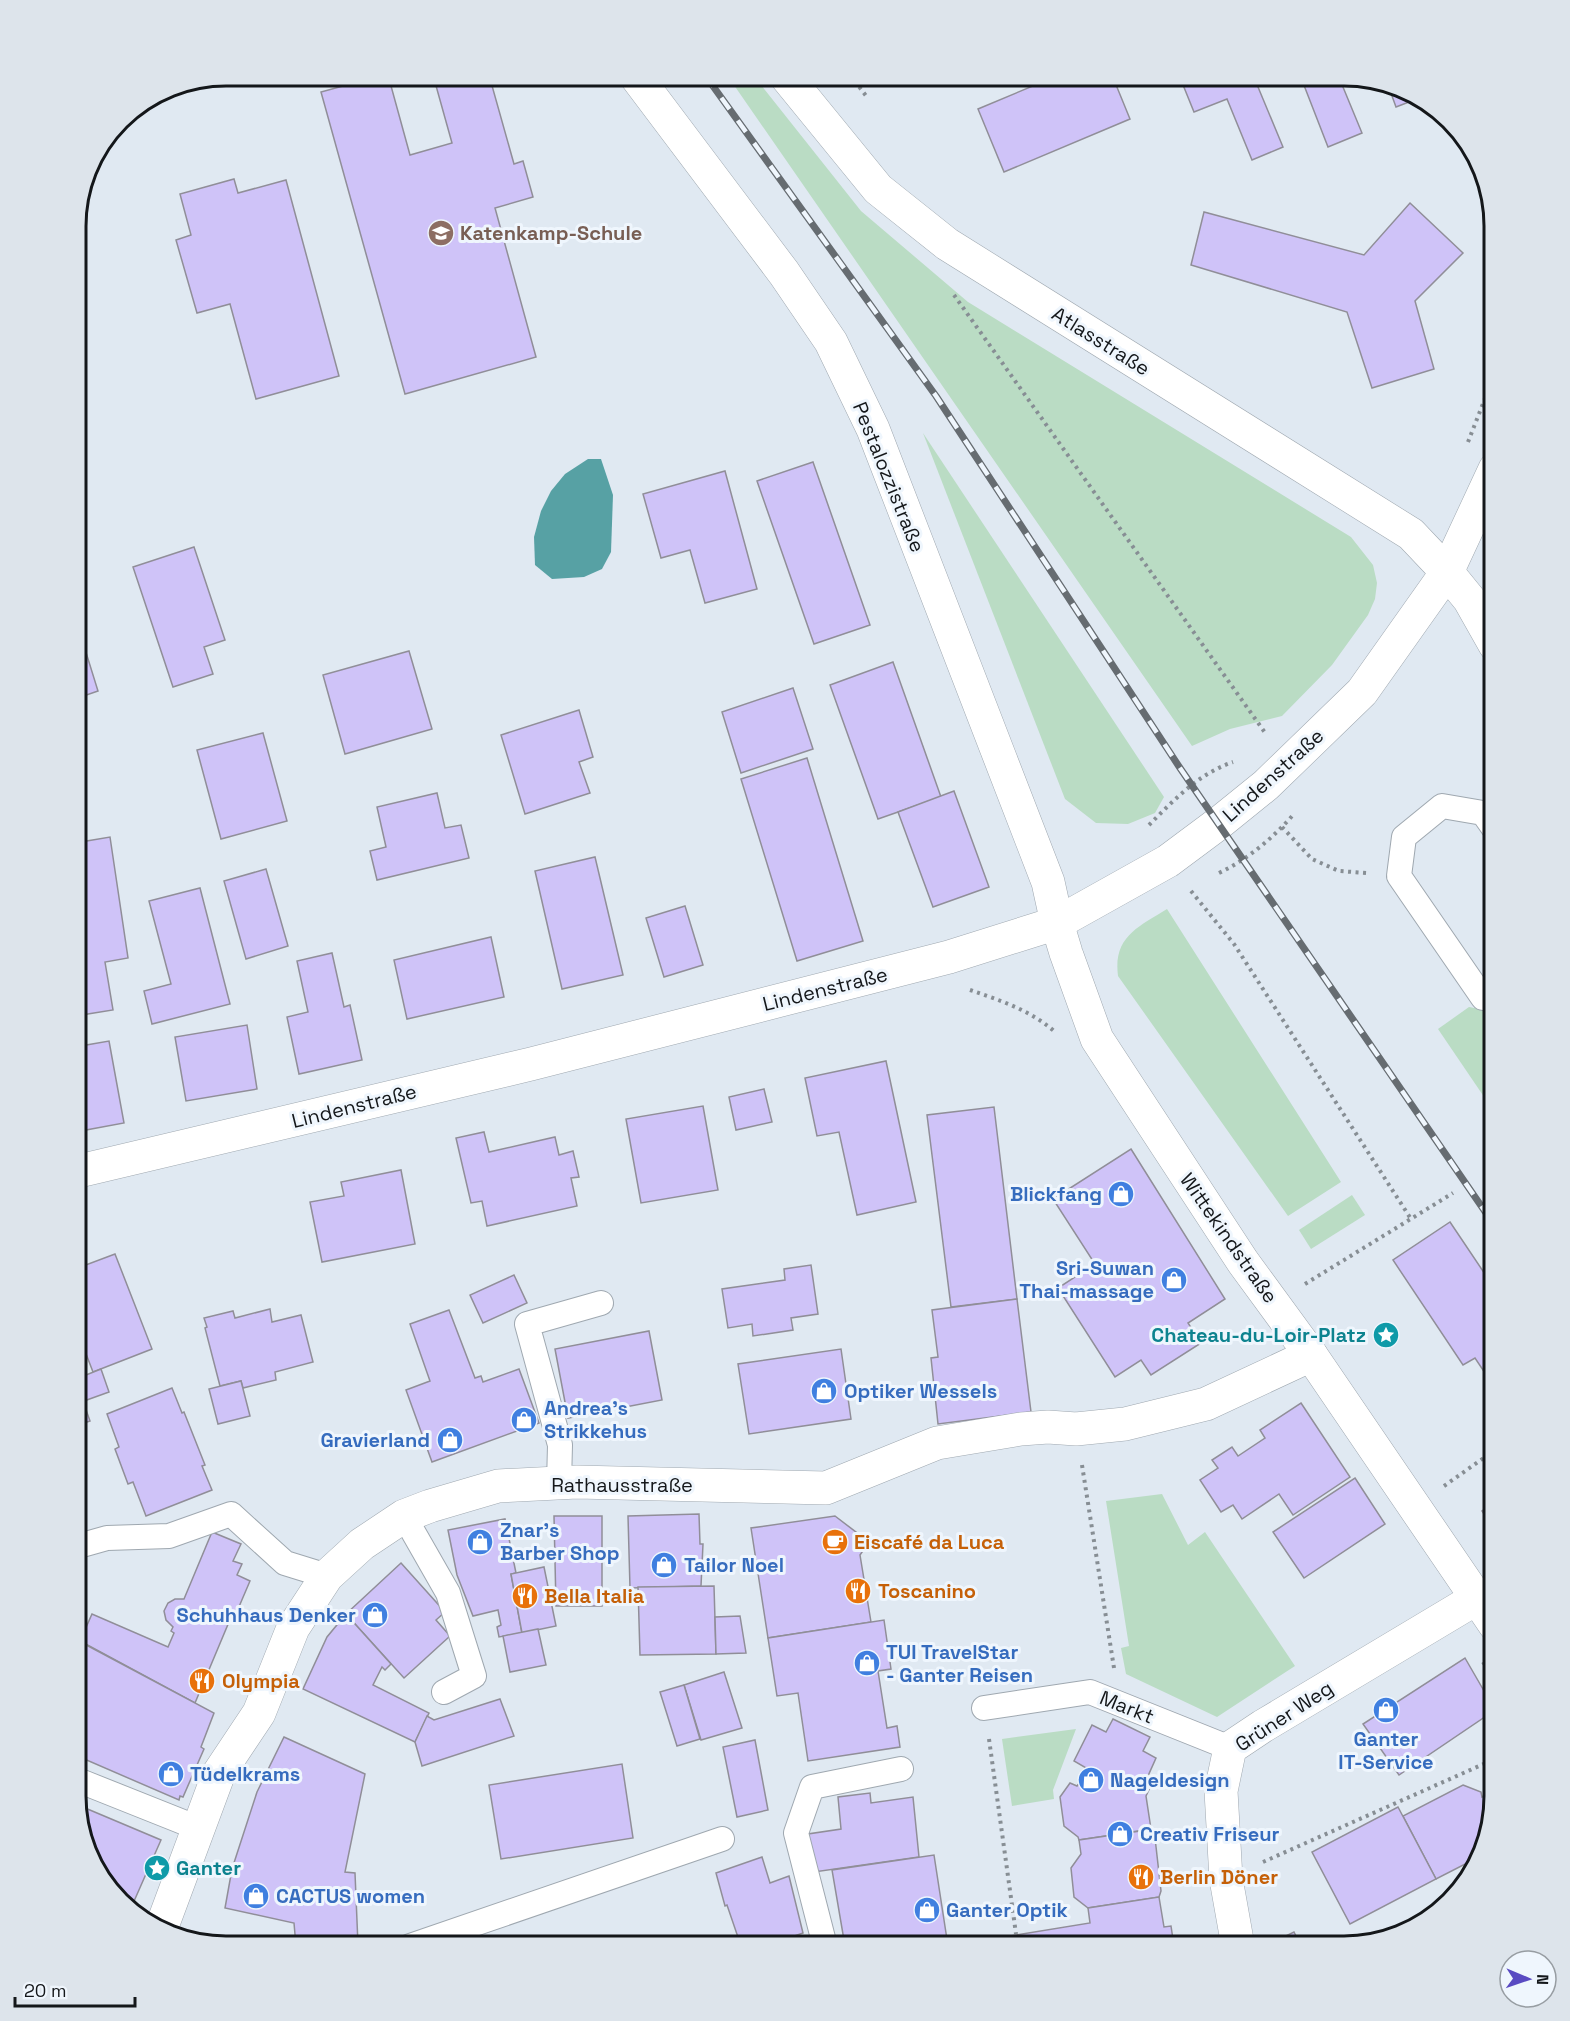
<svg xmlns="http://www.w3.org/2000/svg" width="1570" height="2021" font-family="'Space Grotesk',sans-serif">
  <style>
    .green { fill: #badcc4 }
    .water { fill: #57a1a4 }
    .building { fill: #cfc3f8; stroke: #908e98; stroke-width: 1.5 }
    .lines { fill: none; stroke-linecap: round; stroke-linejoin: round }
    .service-casing { stroke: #9fa8b0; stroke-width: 26 }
    .minor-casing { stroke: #9fa8b0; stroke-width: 34 }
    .tertiary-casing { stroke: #9fa8b0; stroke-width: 34 }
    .path { stroke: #878e94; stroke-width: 4; stroke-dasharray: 3 4.5; stroke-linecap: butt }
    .service { stroke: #fff; stroke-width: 24 }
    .minor { stroke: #fff; stroke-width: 33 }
    .tertiary { stroke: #fff; stroke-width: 33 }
    .rail-casing { stroke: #666c71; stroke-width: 7 }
    .rail { stroke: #eff6fd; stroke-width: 4.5; stroke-dasharray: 14; stroke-linecap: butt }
    .labels { text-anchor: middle; stroke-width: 6; stroke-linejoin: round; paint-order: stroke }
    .education-label { font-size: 20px; font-weight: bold; fill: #785e54; stroke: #eff6fd; text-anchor: start }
    .street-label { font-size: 20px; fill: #14171a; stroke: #eff6fd }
    .shop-label { font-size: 20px; font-weight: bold; fill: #366cbe; stroke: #eff6fd; text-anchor: start }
    .culture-label { font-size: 20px; font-weight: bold; fill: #0d838f; stroke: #eff6fd; text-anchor: end }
    .food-label { font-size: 20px; font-weight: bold; fill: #c56008; stroke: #eff6fd; text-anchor: start }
    .rim { fill: none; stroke: #14171a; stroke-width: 3 }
  </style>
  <rect width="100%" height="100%" fill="#e0e9f2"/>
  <g class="green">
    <path d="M727,75H753L861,211L968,302L1351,537L1373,565L1377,583L1375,599L1368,615L1332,665L1282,716L1230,729L1192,746Z"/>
    <path d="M923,433L1164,797L1155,813L1128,824L1096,823L1065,799Z"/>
    <path d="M1167,909L1341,1182L1288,1216L1118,976C1113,937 1138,927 1167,909Z"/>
    <path d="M1469,1007L1495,1012V1113L1438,1029Z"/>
    <path d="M1352,1195L1365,1215L1311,1249L1299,1230Z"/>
    <path d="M1162,1494L1188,1545L1205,1532L1295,1666L1217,1717L1126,1674L1121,1648L1129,1646L1106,1501Z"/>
    <path d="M1076,1729L1053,1790L1054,1799L1012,1806L1002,1739Z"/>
  </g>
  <path class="water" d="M588,459H601L613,495L611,552L602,569L584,577L552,579L535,565L534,537L541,511L551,491L565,474Z"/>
  <g class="building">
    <path d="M383,75H388L410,155L452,143L433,75H489L514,164L523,161L533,197L495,208L536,357L405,394L321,92Z"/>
    <path d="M1059,75H1112L1130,119L1004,172L978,109Z"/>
    <path d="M1179,75H1253L1283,147L1252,160L1227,99L1194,112Z"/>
    <path d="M1300,75H1338L1362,133L1328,147Z"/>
    <path d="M1388,85L1419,95L1422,97L1396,107Z"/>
    <path d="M234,179L238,193L286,180L339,376L256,399L230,304L197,313L176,240L191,235L180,194Z"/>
    <path d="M1410,203L1463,253L1415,301L1434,369L1372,388L1347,312L1191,265L1204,212L1364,255Z"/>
    <path d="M813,462L870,625L814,644L757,481Z"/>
    <path d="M725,471L757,589L705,603L690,550L661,558L643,494Z"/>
    <path d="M194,547L225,640L204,647L213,674L173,687L133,567Z"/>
    <path d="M75,617L98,691L75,699Z"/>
    <path d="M409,651L432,729L345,754L323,675Z"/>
    <path d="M893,662L941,797L878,819L830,685Z"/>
    <path d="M793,688L813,749L741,773L722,712Z"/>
    <path d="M579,710L593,757L579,762L590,793L525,814L501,735Z"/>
    <path d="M263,733L287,821L221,839L197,750Z"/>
    <path d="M807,758L863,941L797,961L741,779Z"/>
    <path d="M954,791L989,887L933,907L898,812Z"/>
    <path d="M437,793L445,828L461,825L469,858L377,880L370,851L386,847L377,807Z"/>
    <path d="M110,837L128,958L105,962L113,1010L75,1016V843Z"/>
    <path d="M595,857L623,975L562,989L535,871Z"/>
    <path d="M266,869L288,946L246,959L224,881Z"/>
    <path d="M200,888L230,1004L152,1024L144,991L171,984L149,901Z"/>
    <path d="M685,906L703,965L664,977L646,918Z"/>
    <path d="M491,937L504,997L407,1019L394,960Z"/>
    <path d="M332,953L344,1007L350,1005L362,1060L299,1074L287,1017L308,1012L297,961Z"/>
    <path d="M247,1025L257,1089L186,1101L175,1037Z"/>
    <path d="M109,1041L124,1123L75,1132V1047Z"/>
    <path d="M886,1061L916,1202L857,1215L839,1132L817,1136L805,1078Z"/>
    <path d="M764,1089L772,1122L736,1130L729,1097Z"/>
    <path d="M703,1106L718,1190L641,1203L626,1119Z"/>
    <path d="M994,1107L1017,1299L951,1307L927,1115Z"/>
    <path d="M484,1132L489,1152L555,1137L559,1155L573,1151L579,1177L571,1178L577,1206L487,1226L482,1201L471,1203L456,1138Z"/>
    <path d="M1131,1149L1225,1299L1188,1323L1201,1343L1151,1375L1141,1360L1115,1377L1058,1288L1095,1264L1053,1199Z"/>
    <path d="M401,1170L415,1244L322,1262L310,1202L344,1196L341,1182Z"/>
    <path d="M1450,1222L1495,1289V1388L1475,1358L1463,1365L1393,1260Z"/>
    <path d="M115,1254L152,1349L93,1372L75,1325V1269Z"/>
    <path d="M811,1265L818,1314L791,1318L793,1330L753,1336L752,1324L728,1328L722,1289L785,1280L784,1269Z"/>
    <path d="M514,1275L527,1303L483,1323L470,1295Z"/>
    <path d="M1017,1299L1031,1412L938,1424L931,1358L938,1357L932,1310Z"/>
    <path d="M270,1309L272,1322L301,1315L313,1362L275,1372L276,1380L243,1388L241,1381L220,1386L205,1328L207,1327L204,1318L233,1311L235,1318Z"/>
    <path d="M449,1310L475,1378L481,1376L483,1382L519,1369L539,1423L432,1462L406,1390L430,1381L410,1324Z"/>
    <path d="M649,1331L662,1400L568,1418L555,1349Z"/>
    <path d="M841,1349L851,1419L749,1434L738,1364Z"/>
    <path d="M101,1369L109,1392L84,1401L76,1379Z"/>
    <path d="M241,1381L250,1416L218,1424L209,1389Z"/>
    <path d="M172,1388L182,1413L184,1412L205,1465L202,1466L212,1490L146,1516L133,1482L128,1484L115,1449L119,1447L107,1414Z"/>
    <path d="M79,1390L90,1421L75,1426V1392Z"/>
    <path d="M1301,1403L1350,1477L1293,1515L1279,1494L1242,1519L1233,1505L1221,1512L1200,1480L1218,1468L1212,1460L1232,1447L1238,1456L1265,1438L1260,1430Z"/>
    <path d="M1355,1478L1385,1524L1304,1578L1273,1532Z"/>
    <path d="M1495,1502V1531L1482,1511Z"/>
    <path d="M699,1514L700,1544H703L701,1586L630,1588L628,1516Z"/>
    <path d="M554,1516H602V1606H556Z"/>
    <path d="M835,1516L869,1542L860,1555L871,1622L768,1638L751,1528Z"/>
    <path d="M505,1519L516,1573L511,1574L522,1633L499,1637L497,1627L501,1625L498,1610L473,1616L457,1575L448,1530Z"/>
    <path d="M212,1532L241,1544L233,1561L242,1564L237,1575L250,1581L232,1623L229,1622L195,1703L80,1641L92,1614L168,1647L174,1633L171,1631L173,1627L166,1620L164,1611L168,1603L175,1599H184Z"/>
    <path d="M401,1563L445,1612L436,1620L450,1636L404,1678L346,1614Z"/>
    <path d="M544,1567L556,1626L522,1633L511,1574Z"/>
    <path d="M714,1586L716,1654L640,1655L638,1587Z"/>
    <path d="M346,1614L391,1664L385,1670L382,1667L373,1685L429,1713L415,1742L303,1689L327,1637Z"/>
    <path d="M740,1616L746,1653L716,1654L715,1617Z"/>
    <path d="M884,1620L891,1669L878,1671L887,1728L897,1726L900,1747L808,1761L798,1693L777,1696L768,1638Z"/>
    <path d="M538,1629L546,1665L510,1672L503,1636Z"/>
    <path d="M75,1639L214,1713L201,1747L204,1749L183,1797L180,1796L179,1800L75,1755Z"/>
    <path d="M1465,1658L1495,1710L1399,1775L1363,1724Z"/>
    <path d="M724,1672L742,1728L701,1740L684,1685Z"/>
    <path d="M684,1685L700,1739L677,1746L660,1692Z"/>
    <path d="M500,1699L514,1736L422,1766L415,1742L427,1716L434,1720Z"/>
    <path d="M1113,1719L1150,1737L1143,1751L1156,1758L1148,1776L1154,1779L1146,1796L1151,1829L1079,1840L1078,1837L1064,1826L1060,1797L1070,1783L1077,1786L1084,1777L1088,1769L1074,1761L1092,1725L1106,1732Z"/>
    <path d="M284,1737L365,1774L345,1872L355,1873L358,1945L296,1946L294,1923L225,1908L232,1869L257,1792Z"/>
    <path d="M755,1740L768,1810L737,1817L723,1747Z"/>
    <path d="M622,1764L633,1838L501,1859L489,1785Z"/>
    <path d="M1463,1785L1481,1792L1482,1797L1495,1790V1796L1479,1857L1436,1879L1403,1816Z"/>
    <path d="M870,1793L871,1803L913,1797L919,1857L814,1872L808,1834L841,1829L838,1797Z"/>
    <path d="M78,1805L161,1840L131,1908L100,1879Z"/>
    <path d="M1398,1807L1436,1879L1350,1924L1312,1852Z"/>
    <path d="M1154,1829L1161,1891L1159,1897L1088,1908L1074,1897L1071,1868L1081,1854L1079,1840Z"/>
    <path d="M934,1855L948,1946H845L832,1870Z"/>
    <path d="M762,1857L770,1883L789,1876L803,1933L766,1946H741L727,1905L725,1906L716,1873Z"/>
    <path d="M1159,1897L1164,1927L1171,1926L1174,1946H948L1090,1923L1088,1908Z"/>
    <path d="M1294,1932L1301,1946H1265Z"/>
  </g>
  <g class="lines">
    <defs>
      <g id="service">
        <path d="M1495,998H1483L1399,876L1404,837L1442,806L1483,813L1495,830"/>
        <path d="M559,1483L560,1445L527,1324L601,1303"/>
        <path d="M404,1516L448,1593L474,1676L444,1692"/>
        <path d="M75,1547L107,1538L169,1536L231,1514L285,1563L327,1576"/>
        <path d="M984,1708L1090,1692L1230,1748"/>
        <path d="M75,1779L198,1828"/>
        <path d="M410,1946L722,1839"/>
        <path d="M825,1946L796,1833L812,1787L901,1769"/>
      </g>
      <g id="minor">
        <path d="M635,75L784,273L831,342L873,429L1048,882L1057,923L1066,953L1097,1039L1243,1262L1311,1355L1495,1625"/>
        <path d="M785,75L878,189L947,244L1411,534L1447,572L1469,599L1495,645"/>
        <path d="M161,1929L219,1773L259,1713L293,1628L327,1576L362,1544L404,1516L430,1506L498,1486L577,1482L826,1488L937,1443L1021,1429L1048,1427L1076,1429L1125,1424L1206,1404L1311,1355"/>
        <path d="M1238,1946L1226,1879L1221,1791L1230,1748L1263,1726L1477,1598"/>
      </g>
      <path id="tertiary" d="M75,1172L531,1064L949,957L1057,923L1168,861L1219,823L1266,785L1362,692L1447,572L1495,469"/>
    </defs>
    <use href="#service" class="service-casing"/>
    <use href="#minor" class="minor-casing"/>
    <use href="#tertiary" class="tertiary-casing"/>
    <g class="path">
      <path d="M850,75L867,97"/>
      <path d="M954,295L1266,734"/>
      <path d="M1468,442L1495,373"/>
      <path d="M1149,825C1174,800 1198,774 1233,762"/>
      <path d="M1282,827L1312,859L1339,871L1367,873"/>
      <path d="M1219,873C1248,859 1272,839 1293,815"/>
      <path d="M1191,891L1234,944L1411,1219"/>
      <path d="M970,990C999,1000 1030,1010 1054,1031"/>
      <path d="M1305,1284L1453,1193"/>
      <path d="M1082,1465L1114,1668"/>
      <path d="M1444,1486L1495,1450"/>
      <path d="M1483,1662L1495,1680"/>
      <path d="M989,1739L1016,1934"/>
      <path d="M1263,1862L1495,1759"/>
    </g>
    <use href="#service" class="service"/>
    <use href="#minor" class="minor"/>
    <use href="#tertiary" class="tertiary"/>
    <defs>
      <path id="rail" d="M705,75L936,396L1180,768L1495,1226"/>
    </defs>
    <use href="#rail" class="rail-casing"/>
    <use href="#rail" class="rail"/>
  </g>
  <defs>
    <symbol id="school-disc" viewBox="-11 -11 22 22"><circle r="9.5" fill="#8d6e63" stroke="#eff6fd"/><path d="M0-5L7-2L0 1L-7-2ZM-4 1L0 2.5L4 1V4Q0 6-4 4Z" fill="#fff"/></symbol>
    <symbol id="shop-disc" viewBox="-11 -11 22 22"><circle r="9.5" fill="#3f7fe0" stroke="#eff6fd"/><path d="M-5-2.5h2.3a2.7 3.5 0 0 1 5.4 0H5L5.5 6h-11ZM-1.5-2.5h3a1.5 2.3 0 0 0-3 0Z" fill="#fff"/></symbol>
    <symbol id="sight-disc" viewBox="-11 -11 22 22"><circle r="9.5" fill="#0f9aa8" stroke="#eff6fd"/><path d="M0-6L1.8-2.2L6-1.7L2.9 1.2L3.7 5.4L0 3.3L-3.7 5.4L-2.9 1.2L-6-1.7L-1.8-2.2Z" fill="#fff"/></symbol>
    <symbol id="cafe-disc" viewBox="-11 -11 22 22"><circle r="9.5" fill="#e8710a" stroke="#eff6fd"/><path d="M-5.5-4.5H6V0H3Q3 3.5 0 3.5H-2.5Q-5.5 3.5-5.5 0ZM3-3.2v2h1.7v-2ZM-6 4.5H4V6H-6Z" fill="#fff"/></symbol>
    <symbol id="restaurant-disc" viewBox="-11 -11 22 22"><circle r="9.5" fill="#e8710a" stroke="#eff6fd"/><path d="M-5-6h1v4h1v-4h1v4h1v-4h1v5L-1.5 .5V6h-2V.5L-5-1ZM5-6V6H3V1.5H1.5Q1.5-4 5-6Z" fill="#fff"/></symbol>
  </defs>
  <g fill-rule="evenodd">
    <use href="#school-disc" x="426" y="218" width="30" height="30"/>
    <use href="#shop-disc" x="1106" y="1179" width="30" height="30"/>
    <use href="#shop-disc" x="1159" y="1265" width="30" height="30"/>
    <use href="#sight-disc" x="1371" y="1320" width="30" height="30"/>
    <use href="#shop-disc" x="809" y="1376" width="30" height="30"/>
    <use href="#shop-disc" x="509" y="1405" width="30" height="30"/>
    <use href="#shop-disc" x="435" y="1425" width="30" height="30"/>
    <use href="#shop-disc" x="465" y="1527" width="30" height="30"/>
    <use href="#cafe-disc" x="820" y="1527" width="30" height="30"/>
    <use href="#shop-disc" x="649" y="1550" width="30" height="30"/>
    <use href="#restaurant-disc" x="843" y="1576" width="30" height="30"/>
    <use href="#restaurant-disc" x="510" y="1581" width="30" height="30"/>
    <use href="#shop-disc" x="360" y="1600" width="30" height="30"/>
    <use href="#shop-disc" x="852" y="1648" width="30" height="30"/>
    <use href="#restaurant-disc" x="187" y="1666" width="30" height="30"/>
    <use href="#shop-disc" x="1371" y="1695" width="30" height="30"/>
    <use href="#shop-disc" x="156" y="1759" width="30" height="30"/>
    <use href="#shop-disc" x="1076" y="1765" width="30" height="30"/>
    <use href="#shop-disc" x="1105" y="1819" width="30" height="30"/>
    <use href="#sight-disc" x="142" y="1853" width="30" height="30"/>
    <use href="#restaurant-disc" x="1126" y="1862" width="30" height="30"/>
    <use href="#shop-disc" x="241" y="1881" width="30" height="30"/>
    <use href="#shop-disc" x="912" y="1895" width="30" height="30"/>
  </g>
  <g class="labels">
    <g class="education-label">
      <text x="460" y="240">Katenkamp-Schule</text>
    </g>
    <g class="street-label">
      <text transform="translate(1101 341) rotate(32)" y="7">Atlasstraße</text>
      <text transform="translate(889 477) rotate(68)" y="7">Pestalozzistraße</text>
      <text transform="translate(1273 775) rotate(-42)" y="7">Lindenstraße</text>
      <text transform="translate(825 989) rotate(-14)" y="7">Lindenstraße</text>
      <text transform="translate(354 1106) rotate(-14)" y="7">Lindenstraße</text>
      <text transform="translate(1229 1238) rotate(55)" y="7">Wittekindstraße</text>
      <text x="622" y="1492">Rathausstraße</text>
      <text transform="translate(1127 1707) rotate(22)" y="7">Markt</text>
      <text transform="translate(1284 1716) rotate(-33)" y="7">Grüner Weg</text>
    </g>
    <g class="shop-label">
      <text x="1102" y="1201" text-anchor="end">Blickfang</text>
      <text x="1154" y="1275" text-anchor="end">Sri-Suwan<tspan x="1154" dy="23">Thai-massage</tspan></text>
      <text x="844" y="1398">Optiker Wessels</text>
      <text x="544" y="1415">Andrea's<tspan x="544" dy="23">Strikkehus</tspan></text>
      <text x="430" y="1447" text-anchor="end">Gravierland</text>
      <text x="500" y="1537">Znar's<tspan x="500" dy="23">Barber Shop</tspan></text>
      <text x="684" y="1572">Tailor Noel</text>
      <text x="356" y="1622" text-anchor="end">Schuhhaus Denker</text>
      <text x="886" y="1659">TUI TravelStar<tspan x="886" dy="23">- Ganter Reisen</tspan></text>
      <text x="1386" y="1746" text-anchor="middle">Ganter<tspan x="1386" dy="23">IT-Service</tspan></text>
      <text x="190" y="1781">Tüdelkrams</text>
      <text x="1110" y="1787">Nageldesign</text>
      <text x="1140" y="1841">Creativ Friseur</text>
      <text x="276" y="1903">CACTUS women</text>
      <text x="946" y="1917">Ganter Optik</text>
    </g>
    <g class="culture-label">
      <text x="1366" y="1342">Chateau-du-Loir-Platz</text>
      <text x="176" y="1875" text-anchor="start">Ganter</text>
    </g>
    <g class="food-label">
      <text x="854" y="1549">Eiscafé da Luca</text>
      <text x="878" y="1598">Toscanino</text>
      <text x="544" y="1603">Bella Italia</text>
      <text x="222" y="1688">Olympia</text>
      <text x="1160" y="1884">Berlin Döner</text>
    </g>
  </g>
  <path d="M0 0H1570V2021H0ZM226 86H1344A140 140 0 0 1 1484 226V1796A140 140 0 0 1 1344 1936H226A140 140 0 0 1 86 1796V226A140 140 0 0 1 226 86Z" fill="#dde4eb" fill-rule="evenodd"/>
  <path class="rim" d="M226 86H1344A140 140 0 0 1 1484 226V1796A140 140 0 0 1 1344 1936H226A140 140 0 0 1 86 1796V226A140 140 0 0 1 226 86Z"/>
  <g transform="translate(1528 1979) rotate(92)"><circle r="28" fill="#eff6fd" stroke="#979da2" stroke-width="1.5"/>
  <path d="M0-4.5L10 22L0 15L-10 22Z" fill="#594ac2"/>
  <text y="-9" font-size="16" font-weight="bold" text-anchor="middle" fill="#14171a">N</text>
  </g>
  <path d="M15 1997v9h120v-9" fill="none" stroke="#14171a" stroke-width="3"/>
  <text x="24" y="1997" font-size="18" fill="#14171a" stroke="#eff6fd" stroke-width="4.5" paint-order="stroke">20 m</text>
</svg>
